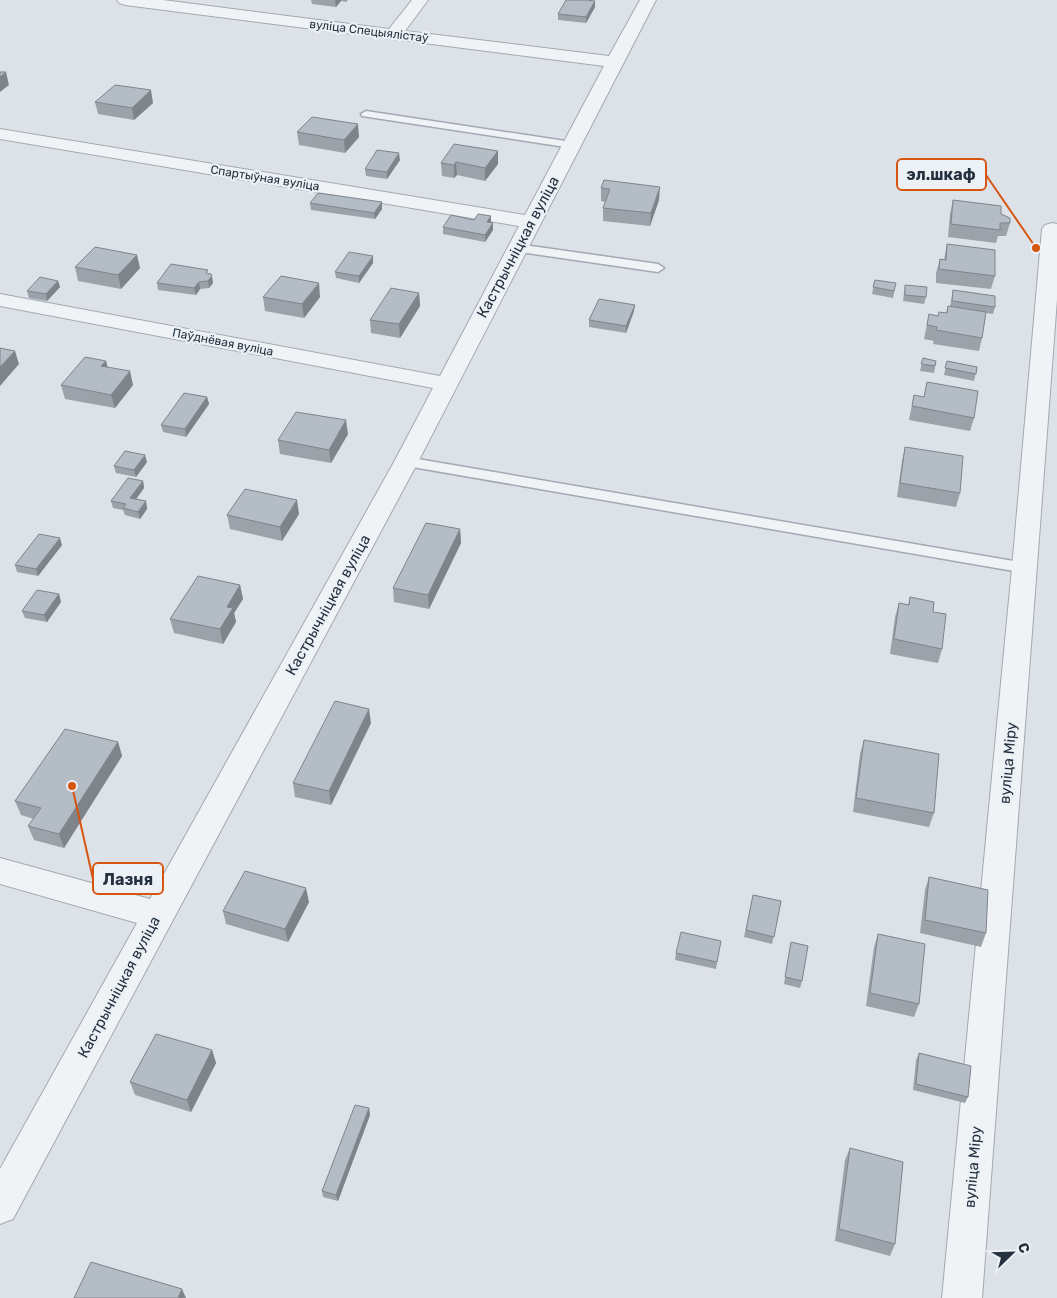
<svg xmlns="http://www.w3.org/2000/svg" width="1057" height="1298" font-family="Rubik,sans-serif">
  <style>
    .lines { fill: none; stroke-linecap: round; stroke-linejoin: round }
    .service-casing { stroke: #a2a9b2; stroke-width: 3 }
    .minor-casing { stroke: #a2a9b2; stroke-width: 2 }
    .service { fill: #f0f3f6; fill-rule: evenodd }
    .minor { fill: #f0f3f6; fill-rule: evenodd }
    .wall { fill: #9ba2a9 }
    .shaded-wall { fill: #7e848a }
    .building { fill: #b4bcc5; stroke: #7e848a }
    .labels { text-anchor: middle; stroke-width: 4.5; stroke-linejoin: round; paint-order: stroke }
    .far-street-label { font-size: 12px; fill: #26313f; stroke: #ecf1f6 }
    .street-label { font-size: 15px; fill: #26313f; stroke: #ecf1f6 }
    .leader { fill: none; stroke: #d55511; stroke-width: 2 }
    .callout-dot { fill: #d55511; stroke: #ecf1f6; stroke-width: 2 }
    .callout { fill: #ecf1f6; stroke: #d55511; stroke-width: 2 }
    .callout-label { font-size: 16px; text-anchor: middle; font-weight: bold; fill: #26313f }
  </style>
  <rect width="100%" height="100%" fill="#dde2e8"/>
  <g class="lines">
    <defs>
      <g id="service">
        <path d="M366,111L572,142L577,145L572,148L362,116L361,114Z"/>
        <path d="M517,244L658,264L664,268L658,272L513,251L511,248Z"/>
        <path d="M406,457L1025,563L1030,564L1033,568L1030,572L1025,573L401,465L399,462L401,459Z"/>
      </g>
      <g id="minor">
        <path d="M117,0H163L389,29L412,0H428L405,31L609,56L640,0H656L418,462L13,1219L0,1224V1169L137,923L0,884V858L150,899L394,462L433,388L0,306V294L440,376L519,226L0,139V129L525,215L604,66L125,5L119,3Z"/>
        <path d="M1052,223L1057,224V299L982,1298H942L1012,568L1042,229L1045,225Z"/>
      </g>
    </defs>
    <use href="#service" class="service-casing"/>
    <use href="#minor" class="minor-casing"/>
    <use href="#service" class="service"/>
    <use href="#minor" class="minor"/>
  </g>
  <g class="wall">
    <path d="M311,0H348L346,2L341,1L336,7L312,4Z"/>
    <path d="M595,1V7L586,23L558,20V14Z"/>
    <path d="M95,102L153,103L134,120L98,114Z"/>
    <path d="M297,132L359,137L345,153L299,145Z"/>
    <path d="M498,151V164L485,181L457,175L454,178L442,176L441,163Z"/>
    <path d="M400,160L387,179L366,176L365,169Z"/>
    <path d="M604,180L659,200L650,226L603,221V208L606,202L601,201V188Z"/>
    <path d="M953,200L1001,214L1010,223L1006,236H998L996,243L948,237L950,214Z"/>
    <path d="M382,202V209L375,219L311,210L310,203Z"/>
    <path d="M491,216V223H493V230L485,242L443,234V227Z"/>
    <path d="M947,244L995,276L991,289L936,283V273L940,259L944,260Z"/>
    <path d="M373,263L359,283L336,278L335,272Z"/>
    <path d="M75,267L140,268L121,289L78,281Z"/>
    <path d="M209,274L213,283L209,288L200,289L196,295L158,290L157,283Z"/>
    <path d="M875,280L896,283L893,298L872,294Z"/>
    <path d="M58,281L60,287L47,301L29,298L27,291Z"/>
    <path d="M905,285L926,297L924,304L903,301Z"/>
    <path d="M953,290L995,307L993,314L986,313L982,338L979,351L933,344L934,341L924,339L929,314L938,316L946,313L948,306L950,307Z"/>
    <path d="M419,293L420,306L400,338L371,333L370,320Z"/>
    <path d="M263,297H320L304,318L265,311Z"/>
    <path d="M634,311L626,333L589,327V320Z"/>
    <path d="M923,358L936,361L934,373L920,371Z"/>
    <path d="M106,361L108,368L133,385L115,408L65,399L61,385Z"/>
    <path d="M947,361L977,367L974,381L944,375Z"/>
    <path d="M927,382L974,418L970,431L909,420L914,395L924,397Z"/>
    <path d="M207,397L209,404L186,437L163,432L161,425Z"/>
    <path d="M348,434L331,463L280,454L278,440Z"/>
    <path d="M905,447L960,493L956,507L897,497L902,461Z"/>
    <path d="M147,462L136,477L116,473L114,466Z"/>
    <path d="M143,481L144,488L136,499L146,501L147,509L140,519L125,515L123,510L113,508L111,501Z"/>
    <path d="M299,514L282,541L230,529L227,515Z"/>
    <path d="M460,529L461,543L429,609L394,602L393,588Z"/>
    <path d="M62,545L38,576L17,572L15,565Z"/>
    <path d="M240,585L243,599L234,613L236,622L223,644L174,633L170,619Z"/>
    <path d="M59,594L61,602L47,622L25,618L22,611Z"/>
    <path d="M910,597L933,612L942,649L938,663L890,654L895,617L899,603L908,605Z"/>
    <path d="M371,723L331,805L295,797L293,783Z"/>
    <path d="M864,740L934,813L929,827L853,812L860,754Z"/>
    <path d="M118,742L122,756L64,848L34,840L28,826L34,819L21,815L15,801Z"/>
    <path d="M929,877L986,933L981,947L920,933L925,890Z"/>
    <path d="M753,895L781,901L772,944L744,937Z"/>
    <path d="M309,902L288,942L226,924L223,911Z"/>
    <path d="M878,934L919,1004L914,1017L866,1006L874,947Z"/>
    <path d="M721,941L716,969L675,960L676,953Z"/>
    <path d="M791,942L802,981L800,988L784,984Z"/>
    <path d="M212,1050L216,1063L191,1112L135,1095L130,1082Z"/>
    <path d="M919,1053L968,1097L965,1103L913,1090L916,1060Z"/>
    <path d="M369,1108L370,1115L338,1201L323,1197L322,1191Z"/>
    <path d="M850,1148L895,1244L890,1256L835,1241L845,1160Z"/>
  </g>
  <g class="shaded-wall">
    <path d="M336,0H341V1L336,7L335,1Z"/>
    <path d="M595,1V7L586,23V17Z"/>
    <path d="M6,72L9,85L0,92V77Z"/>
    <path d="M151,90L153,103L134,120L132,108Z"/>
    <path d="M358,124L359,137L345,153L344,140Z"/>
    <path d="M498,151V164L485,181V168Z"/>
    <path d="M399,153L400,160L387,179V172Z"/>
    <path d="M456,162L457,175L454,178V165Z"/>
    <path d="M660,187L659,200L650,226L651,213Z"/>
    <path d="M382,202V209L375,219L374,213Z"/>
    <path d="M491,216V223L487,222Z"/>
    <path d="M493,223V230L485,242V235Z"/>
    <path d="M137,255L140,268L121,289L118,275Z"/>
    <path d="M373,256V263L359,283V276Z"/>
    <path d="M212,276L213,283L209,288L208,281Z"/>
    <path d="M58,281L60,287L47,301L46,294Z"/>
    <path d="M199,282L200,289L196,295L194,288Z"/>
    <path d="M319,283L320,297L304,318L302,304Z"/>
    <path d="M419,293L420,306L400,338L399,324Z"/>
    <path d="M635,305L634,311L626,333V326Z"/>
    <path d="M15,351L19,364L0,386V367Z"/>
    <path d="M106,361L109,375L101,366Z"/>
    <path d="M130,371L133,385L115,408L111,395Z"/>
    <path d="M207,397L209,404L186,437L185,429Z"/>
    <path d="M346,420L348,434L331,463L329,450Z"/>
    <path d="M145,455L147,462L136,477L134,470Z"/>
    <path d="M143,481L144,488L132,505L130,498Z"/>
    <path d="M297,500L299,514L282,541L280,527Z"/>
    <path d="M146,501L147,509L140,519L138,512Z"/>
    <path d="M460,529L461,543L429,609L428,595Z"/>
    <path d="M60,538L62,545L38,576L36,569Z"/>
    <path d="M240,585L243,599L234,613L236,622L223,644L220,629L227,607Z"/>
    <path d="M59,594L61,602L47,622L44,615Z"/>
    <path d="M369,709L371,723L331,805L329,791Z"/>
    <path d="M118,742L122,756L64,848L59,834Z"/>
    <path d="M306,888L309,902L288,942L285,929Z"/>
    <path d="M212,1050L216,1063L191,1112L187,1100Z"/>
    <path d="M369,1108L370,1115L338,1201L336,1195Z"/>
    <path d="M182,1289L186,1298H178Z"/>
  </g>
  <g class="building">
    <path d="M566,0H586L595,1L586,17L558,14Z"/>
    <path d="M0,72H6L0,77Z"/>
    <path d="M115,85L151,90L132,108L95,102Z"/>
    <path d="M312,117L358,124L344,140L297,132Z"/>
    <path d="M454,144L498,151L485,168L456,162L454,165L441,163Z"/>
    <path d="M377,150L399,153L387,172L365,169Z"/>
    <path d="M604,180L660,187L651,213L603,208L610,189L601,188Z"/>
    <path d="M318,193L382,202L374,213L310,203Z"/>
    <path d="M953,200L1001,206V214L1010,218V223H1000V230L951,224Z"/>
    <path d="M478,214L491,216L487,222L493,223L485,235L443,227L451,215L474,220Z"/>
    <path d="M947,244L995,250V276L939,269L940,259L946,260Z"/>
    <path d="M95,247L137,255L118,275L75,267Z"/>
    <path d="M349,252L373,256L359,276L335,272Z"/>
    <path d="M171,264L208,270L206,273L211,274L212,276L208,281L199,282L194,288L157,283Z"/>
    <path d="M281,276L319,283L302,304L263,297Z"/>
    <path d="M40,277L58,281L46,294L27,291Z"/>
    <path d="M875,280L896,283L894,291L873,287Z"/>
    <path d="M905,285L927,287L926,297L905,295Z"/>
    <path d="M391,288L419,293L399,324L370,320Z"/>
    <path d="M953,290L995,296V307L952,301Z"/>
    <path d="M599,299L635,305L626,326L589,320Z"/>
    <path d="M948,306L986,312L982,338L936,330L937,327L927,325L929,314L938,316L939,312L947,313Z"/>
    <path d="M0,348L15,351L0,367Z"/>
    <path d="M85,357L106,361L101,366L130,371L111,395L61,385Z"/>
    <path d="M923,358L936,361L935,366L921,364Z"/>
    <path d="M947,361L977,367L976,374L945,368Z"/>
    <path d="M927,382L978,391L974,418L912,406L914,395L924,397Z"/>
    <path d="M184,393L207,397L185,429L161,425Z"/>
    <path d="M296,412L346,420L329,450L278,440Z"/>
    <path d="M905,447L963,456L960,493L900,483Z"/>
    <path d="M125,451L145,455L134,470L114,466Z"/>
    <path d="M128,478L143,481L130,498L146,501L138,512L123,508L126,504L111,501Z"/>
    <path d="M245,489L297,500L280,527L227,515Z"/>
    <path d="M426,523L460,529L428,595L393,588Z"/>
    <path d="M39,534L60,538L36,569L15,565Z"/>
    <path d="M198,576L240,585L227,607L233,608L220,629L170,619Z"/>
    <path d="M37,590L59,594L44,615L22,611Z"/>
    <path d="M910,597L934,602L933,612L946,614L942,649L894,639L899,603L909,605Z"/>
    <path d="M335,701L369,709L329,791L293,783Z"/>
    <path d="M65,729L118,742L59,834L28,826L41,808L15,801Z"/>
    <path d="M864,740L939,754L934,813L856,798Z"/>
    <path d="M245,871L306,888L285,929L223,911Z"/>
    <path d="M929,877L988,890L986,933L925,920Z"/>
    <path d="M753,895L781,901L774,937L746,930Z"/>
    <path d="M681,932L721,941L717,962L676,953Z"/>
    <path d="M878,934L925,944L919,1004L870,993Z"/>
    <path d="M791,942L808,946L802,981L785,977Z"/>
    <path d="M156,1034L212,1050L187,1100L130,1082Z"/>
    <path d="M919,1053L971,1066L968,1097L916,1084Z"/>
    <path d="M355,1105L369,1108L336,1195L322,1191Z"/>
    <path d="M850,1148L903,1162L895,1244L839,1229Z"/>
    <path d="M91,1262L182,1289L178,1298H74Z"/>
  </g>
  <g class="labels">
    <g class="far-street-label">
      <text transform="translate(369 31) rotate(7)" y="4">вуліца Спецыялістаў</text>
      <text transform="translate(265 178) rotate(9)" y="4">Спартыўная вуліца</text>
      <text transform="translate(223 342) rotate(11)" y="4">Паўднёвая вуліца</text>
    </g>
    <g class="street-label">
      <text transform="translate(518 247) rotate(-62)" y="5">Кастрычніцкая вуліца</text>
      <text transform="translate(328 605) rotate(-61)" y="5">Кастрычніцкая вуліца</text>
      <text transform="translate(1008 763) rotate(-85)" y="5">вуліца Міру</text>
      <text transform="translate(119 987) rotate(-62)" y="5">Кастрычніцкая вуліца</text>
      <text transform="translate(973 1167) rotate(-85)" y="5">вуліца Міру</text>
    </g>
  </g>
  <path class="leader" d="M1036 248L986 175M72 786L93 879"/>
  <g class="callout-dot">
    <circle cx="1036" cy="248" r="5"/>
    <circle cx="72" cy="786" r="5"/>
  </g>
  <g class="callout">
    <rect x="897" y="159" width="89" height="31" rx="5"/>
    <rect x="93" y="863" width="70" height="31" rx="5"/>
  </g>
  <g class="callout-label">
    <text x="941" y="180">эл.шкаф</text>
    <text x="128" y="885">Лазня</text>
  </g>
  <g transform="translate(1012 1253) rotate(67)" stroke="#ecf1f6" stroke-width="4" paint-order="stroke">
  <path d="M0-4L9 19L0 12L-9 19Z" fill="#26313f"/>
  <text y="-8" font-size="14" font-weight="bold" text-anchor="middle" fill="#26313f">С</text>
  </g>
</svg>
